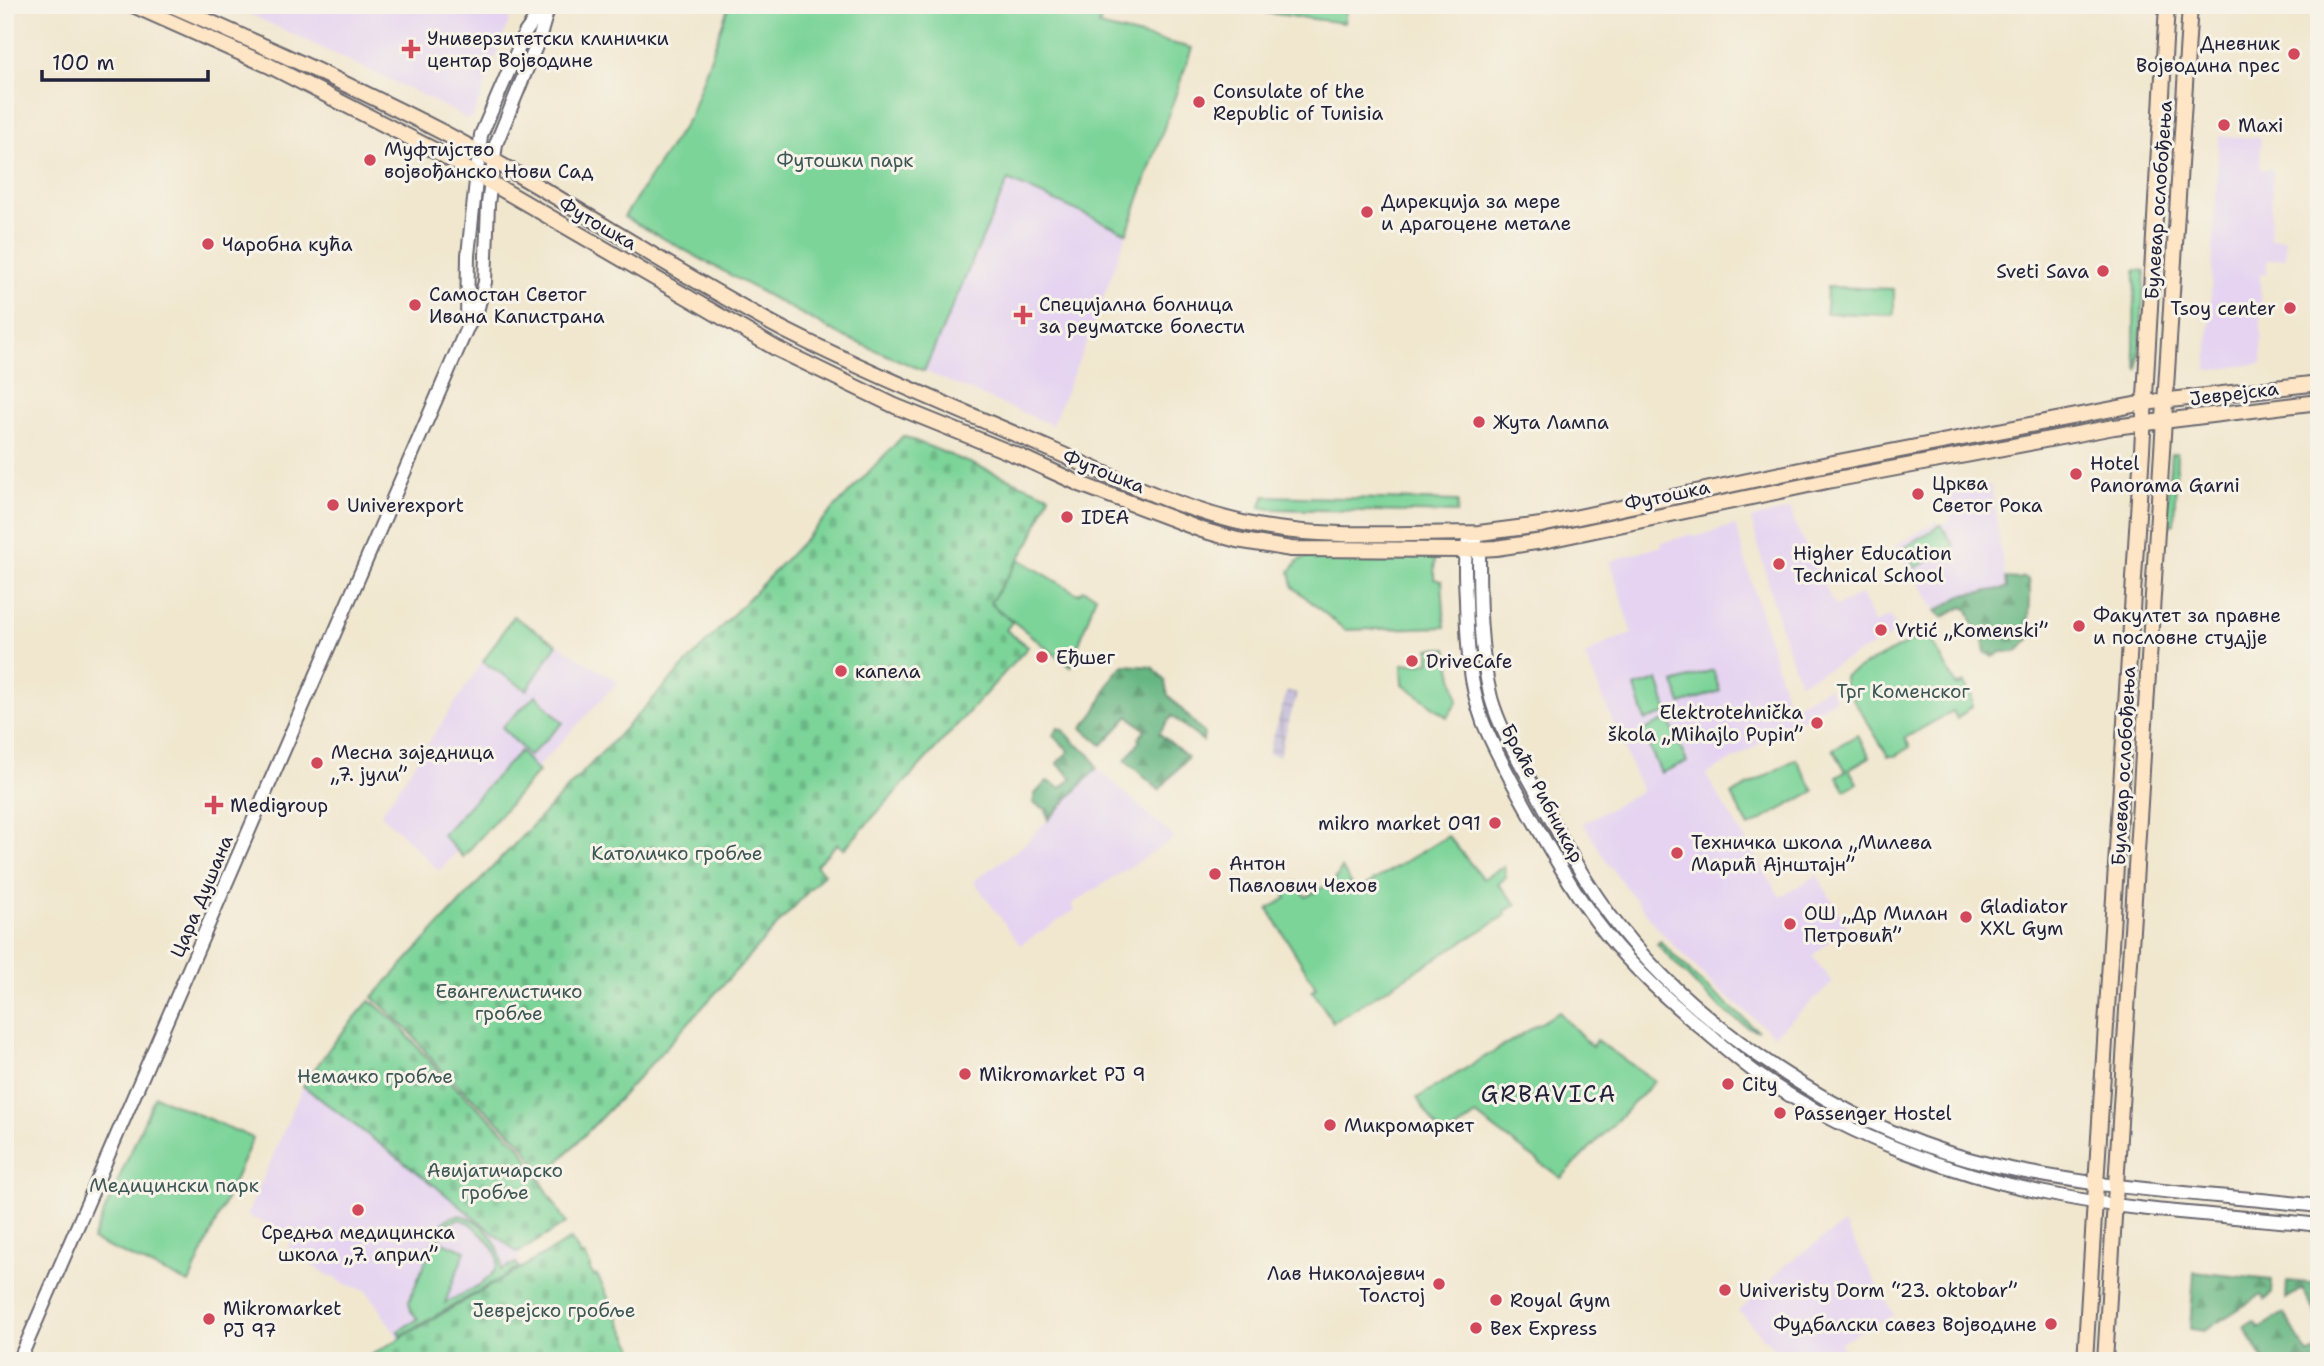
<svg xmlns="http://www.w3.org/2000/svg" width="2324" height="1366" font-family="'Shantell Sans',sans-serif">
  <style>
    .built { fill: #e5d3f1 }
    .industrial { fill: url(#industrial-grid) }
    .green { fill: #7cd499; stroke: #4f7b6a; stroke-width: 2; fill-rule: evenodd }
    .forest { fill: url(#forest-firs); stroke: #446c5e; stroke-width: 2 }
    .cemetery { fill: url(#cemetery-stones); stroke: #4f7b6a; stroke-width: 2 }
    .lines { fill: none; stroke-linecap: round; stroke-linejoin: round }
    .tertiary-casing { stroke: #6a676f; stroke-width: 16 }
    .secondary-casing { stroke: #6a676f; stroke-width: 18 }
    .tertiary { stroke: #fff; stroke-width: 12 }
    .secondary { stroke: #fde5c5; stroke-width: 14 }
    .poi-dot { fill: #d1495b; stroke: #f7f3e8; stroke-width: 2.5 }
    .labels { text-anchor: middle; stroke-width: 6; stroke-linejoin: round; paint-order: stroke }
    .poi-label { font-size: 19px; fill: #22223b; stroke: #f7f3e8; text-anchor: start }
    .park-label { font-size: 19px; fill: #3d5757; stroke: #f7f3e8 }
    .street-label { font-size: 19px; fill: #22223b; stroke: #f7f3e8 }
    .quarter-label { font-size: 23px; letter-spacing: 2px; fill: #22223b; stroke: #f7f3e8 }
  </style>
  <defs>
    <pattern id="industrial-grid" width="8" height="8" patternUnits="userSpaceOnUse" patternTransform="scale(1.75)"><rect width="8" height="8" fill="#c7c0d9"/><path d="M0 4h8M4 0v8" fill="none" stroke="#aba5bb"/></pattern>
    <pattern id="forest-firs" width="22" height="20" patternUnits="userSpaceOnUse" patternTransform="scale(1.75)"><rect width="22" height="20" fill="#65b681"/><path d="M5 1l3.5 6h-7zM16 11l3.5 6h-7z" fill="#53946b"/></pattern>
    <pattern id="cemetery-stones" width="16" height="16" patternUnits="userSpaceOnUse" patternTransform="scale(1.75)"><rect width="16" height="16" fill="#7cd499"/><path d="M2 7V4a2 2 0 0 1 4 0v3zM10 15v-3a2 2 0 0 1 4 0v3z" fill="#6bb685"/></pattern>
  </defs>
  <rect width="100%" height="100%" fill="#f7f3e8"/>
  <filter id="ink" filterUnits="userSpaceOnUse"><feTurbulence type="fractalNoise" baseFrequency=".0143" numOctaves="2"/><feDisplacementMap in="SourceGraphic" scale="14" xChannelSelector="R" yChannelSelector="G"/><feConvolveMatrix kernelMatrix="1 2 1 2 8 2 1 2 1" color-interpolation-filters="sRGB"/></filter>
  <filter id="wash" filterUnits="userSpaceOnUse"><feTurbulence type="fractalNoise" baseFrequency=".00686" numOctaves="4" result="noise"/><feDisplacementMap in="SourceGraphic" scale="28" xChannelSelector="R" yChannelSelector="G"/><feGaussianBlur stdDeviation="1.57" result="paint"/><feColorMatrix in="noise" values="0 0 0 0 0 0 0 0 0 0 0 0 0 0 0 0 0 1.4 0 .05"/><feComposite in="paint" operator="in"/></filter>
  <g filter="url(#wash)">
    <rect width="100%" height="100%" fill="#f1e7cf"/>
    <g class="built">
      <path d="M230,5H515L473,117L465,119L461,115L416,92Z"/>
      <path d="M2219,136L2261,138L2260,169H2273L2270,239H2285L2286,258L2267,260V274H2260L2262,363L2207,371Z"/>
      <path d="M1008,180L1127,233L1088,338L1052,425L924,371Z"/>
      <path d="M1991,485L2007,588L1963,595L1936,611L1896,545L1938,521L1940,526L1951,520L1946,493Z"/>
      <path d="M1791,509L1794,522L1835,607L1861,594L1874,623L1890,616L1899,632L1800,683L1781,629L1751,519Z"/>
      <path d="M1735,525L1786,698L1798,704L1829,687L1836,699L1706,775L1780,897L1817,875L1847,926L1812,956L1833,983L1774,1035L1715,987L1661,932L1608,864L1583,823L1642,791L1585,656L1608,642L1632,634L1610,561L1662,546L1661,543L1693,534L1695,537Z"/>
      <path d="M513,616L618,682L439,871L381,814Z"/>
      <path d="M1097,768L1175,838L1072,904L1075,910L1020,945L974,881L1025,844Z"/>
      <path d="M303,1086L434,1185L518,1253L520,1269L399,1339L367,1291L343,1283L287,1252L293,1235L247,1216Z"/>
      <path d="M1844,1224L1894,1315L1840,1342L1849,1361H1785L1739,1311L1789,1262Z"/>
    </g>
    <path class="industrial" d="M1287,691L1297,694L1279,756L1268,753Z"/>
    <g class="green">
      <path d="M729,5H1105L1099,26L1192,48L1127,233L1008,180L924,371L840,335L624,217L690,116Z"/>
      <path d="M1270,5H1347L1344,23L1267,13Z"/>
      <path d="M2135,270L2145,271L2138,370L2134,351Z"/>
      <path d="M1827,287L1894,289V315L1826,313Z"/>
      <path d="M2177,453L2174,523L2165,527L2171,454Z"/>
      <path d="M1265,496L1458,501L1457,513L1270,509L1260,507Z"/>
      <path d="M1941,525L1954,546L1916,568L1904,548Z"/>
      <path d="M1314,554H1435L1434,579L1442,581L1445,627L1345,630L1293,587L1290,571L1299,560Z"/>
      <path d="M1019,559L1078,594L1083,590L1096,595L1071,667L990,603Z"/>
      <path d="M513,616L557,644L527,690L483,662Z"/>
      <path d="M1928,632L1940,638L1933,643L1957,686L1964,683L1972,697V706L1957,719L1953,711L1905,738L1910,747L1895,756H1888L1844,684V676Z"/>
      <path d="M1447,648L1458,701L1447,717L1403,684L1402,664L1429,663V649Z"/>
      <path d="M1713,670L1720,691L1681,704L1674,683Z"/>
      <path d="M1658,680L1668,713L1645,720L1635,687Z"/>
      <path d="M536,695L563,723L529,756L502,727Z"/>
      <path d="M1668,719L1687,762L1661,773L1642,731Z"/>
      <path d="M1857,735L1870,757L1849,769L1857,783L1845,790L1837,777L1846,771L1833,749Z"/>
      <path d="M520,751L538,772L463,857L442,835Z"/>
      <path d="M1796,759L1814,791L1749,827L1731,795Z"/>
      <path d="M1448,836L1483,879L1504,866L1506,877L1498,884L1517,905L1504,911L1506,915L1333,1022L1312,990L1316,987L1268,909L1287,898L1283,891L1296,882L1306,897L1334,881L1342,868L1356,891Z"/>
      <path d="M1660,941L1695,977L1758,1031C1724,1020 1682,970 1657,944Z"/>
      <path d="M1559,1012L1592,1047L1596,1040L1655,1081L1561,1178L1476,1115L1444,1139L1417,1098Z"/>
      <path d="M155,1096L253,1138L189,1283L92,1240Z"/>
      <path d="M457,1215C481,1216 505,1248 501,1270L516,1263L519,1268L400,1336L398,1331L418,1319L411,1311L409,1301L440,1226L448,1218ZM458,1219C470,1220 476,1230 484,1237C522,1272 471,1289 445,1303L465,1251L438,1240L445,1225Z"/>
    </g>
    <g class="forest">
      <path d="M2024,577L2029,580C2033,599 2026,618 2030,638L2017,652H2002L1993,657L1985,652L1983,638L1975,629L1968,610L1963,607L1943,617L1936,611L1963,595L2007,588L2006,578L2019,579Z"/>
      <path d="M1124,665L1152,667L1164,679L1168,695L1204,733L1203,741L1172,716L1159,733L1188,757L1159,790L1125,760L1140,741L1138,739L1145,730L1129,716L1102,745L1082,728C1086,722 1092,717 1096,710C1106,693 1108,677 1124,665Z"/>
      <path d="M1058,728C1067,731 1069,737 1075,743C1086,752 1092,754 1097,768L1048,820L1046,809L1033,803L1035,794L1047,781L1061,788L1072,778L1057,763L1069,751L1053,735Z"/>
      <path d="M2194,1272L2272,1280L2271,1293L2265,1300L2261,1295L2204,1331L2190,1329Z"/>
      <path d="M2287,1281L2319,1284V1318L2302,1289L2286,1299Z"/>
      <path d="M2284,1313L2308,1355L2319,1349V1361H2264L2244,1327L2254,1321L2259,1328Z"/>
    </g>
    <g class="cemetery">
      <path d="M903,436L1049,495L1030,542L990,603L1012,622L1006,630L1028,647L844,849L837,844L816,865L824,874L617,1101L544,1177L522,1143L437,1066L411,1033L373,997L490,870Z"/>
      <path d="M370,1000L398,1024L437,1070L520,1146L566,1223L518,1253L434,1185L303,1086L331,1046Z"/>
      <path d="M571,1239L582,1257L584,1255L591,1266L589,1268L594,1276L597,1275L640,1361H361Z"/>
    </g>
  </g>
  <g filter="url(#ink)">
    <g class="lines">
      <defs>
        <g id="tertiary">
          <path d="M467,322L468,255L481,135L525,33L545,5"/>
          <path d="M1470,533C1463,555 1465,577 1466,600C1467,641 1469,684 1483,722C1494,749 1508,774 1522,800C1545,841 1568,883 1596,921C1627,963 1665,998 1705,1031C1724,1047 1743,1064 1763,1078C1851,1138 1956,1176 2060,1196C2145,1213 2233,1215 2319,1225"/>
          <path d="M1475,542L1479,549C1479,599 1479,649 1491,698C1501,733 1521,763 1538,795C1562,840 1587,887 1619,927C1700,1029 1843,1125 1969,1159C2079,1189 2205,1193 2319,1206"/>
          <path d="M19,1361L466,330L477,311L485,282L488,204L496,144L539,39L549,5"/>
        </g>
        <g id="secondary">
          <path d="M133,5L270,66L436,151L777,349L895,406L1021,457L1080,484L1202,530L1237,540L1291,549L1464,550L1496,548L1543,541L1827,481L2114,427L2319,402"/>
          <path d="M171,5C263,45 355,87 444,133C560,195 670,270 786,331C863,370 943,403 1022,437C1098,469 1174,510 1257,526C1330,539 1404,533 1479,533L1541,525L1828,464L2144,403L2319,383"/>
          <path d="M2085,1361L2142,450L2167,5"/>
          <path d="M2105,1361L2190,5"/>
        </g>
      </defs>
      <use href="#tertiary" class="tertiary-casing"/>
      <use href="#secondary" class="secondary-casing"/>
      <use href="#tertiary" class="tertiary"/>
      <use href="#secondary" class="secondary"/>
    </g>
  </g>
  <g class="poi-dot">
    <path d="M407.5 38.5h7v7h7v7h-7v7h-7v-7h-7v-7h7z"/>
    <circle cx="2294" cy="54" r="7"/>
    <circle cx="1199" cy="102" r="7"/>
    <circle cx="2224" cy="125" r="7"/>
    <circle cx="370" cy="160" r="7"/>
    <circle cx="1367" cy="212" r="7"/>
    <circle cx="208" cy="244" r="7"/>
    <circle cx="2103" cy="271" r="7"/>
    <circle cx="415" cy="305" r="7"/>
    <circle cx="2290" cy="308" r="7"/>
    <path d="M1019.5 304.5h7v7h7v7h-7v7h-7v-7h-7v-7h7z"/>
    <circle cx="1479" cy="422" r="7"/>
    <circle cx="2076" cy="474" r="7"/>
    <circle cx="1918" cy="494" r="7"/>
    <circle cx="333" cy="505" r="7"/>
    <circle cx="1067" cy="517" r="7"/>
    <circle cx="1779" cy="564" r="7"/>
    <circle cx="2079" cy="626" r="7"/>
    <circle cx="1881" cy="630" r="7"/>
    <circle cx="1042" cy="657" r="7"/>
    <circle cx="1412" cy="661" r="7"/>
    <circle cx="841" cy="671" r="7"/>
    <circle cx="1817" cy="723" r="7"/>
    <circle cx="317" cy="763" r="7"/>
    <path d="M210.5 794.5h7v7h7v7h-7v7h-7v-7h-7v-7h7z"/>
    <circle cx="1495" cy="823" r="7"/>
    <circle cx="1677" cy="853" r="7"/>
    <circle cx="1215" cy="874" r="7"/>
    <circle cx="1966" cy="917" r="7"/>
    <circle cx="1790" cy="924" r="7"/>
    <circle cx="965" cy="1074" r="7"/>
    <circle cx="1728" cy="1084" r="7"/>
    <circle cx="1780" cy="1113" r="7"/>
    <circle cx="1330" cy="1125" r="7"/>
    <circle cx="358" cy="1210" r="7"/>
    <circle cx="1439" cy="1284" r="7"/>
    <circle cx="1725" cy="1290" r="7"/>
    <circle cx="1496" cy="1300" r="7"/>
    <circle cx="209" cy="1319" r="7"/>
    <circle cx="2051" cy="1324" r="7"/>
    <circle cx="1476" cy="1328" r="7"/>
  </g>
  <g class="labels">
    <g class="poi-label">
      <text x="427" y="45">Универзитетски клинички<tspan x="427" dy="22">центар Војводине</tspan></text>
      <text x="2280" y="50" text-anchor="end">Дневник<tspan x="2280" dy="22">Војводина прес</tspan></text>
      <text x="1213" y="98">Consulate of the<tspan x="1213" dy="22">Republic of Tunisia</tspan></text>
      <text x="2238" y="132">Maxi</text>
      <text x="384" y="156">Муфтијство<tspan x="384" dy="22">војвођанско Нови Сад</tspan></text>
      <text x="1381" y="208">Дирекција за мере<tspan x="1381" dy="22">и драгоцене метале</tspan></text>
      <text x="222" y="251">Чаробна кућа</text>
      <text x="2089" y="278" text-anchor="end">Sveti Sava</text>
      <text x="429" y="301">Самостан Светог<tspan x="429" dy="22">Ивана Капистрана</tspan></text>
      <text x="1039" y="311">Специјална болница<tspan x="1039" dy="22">за реуматске болести</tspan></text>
      <text x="2276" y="315" text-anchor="end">Tsoy center</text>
      <text x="1493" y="429">Жута Лампа</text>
      <text x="2090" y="470">Hotel<tspan x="2090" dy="22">Panorama Garni</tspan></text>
      <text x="1932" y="490">Црква<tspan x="1932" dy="22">Светог Рока</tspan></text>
      <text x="347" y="512">Univerexport</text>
      <text x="1081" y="524">IDEA</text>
      <text x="1793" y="560">Higher Education<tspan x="1793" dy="22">Technical School</tspan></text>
      <text x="2093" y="622">Факултет за правне<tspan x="2093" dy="22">и пословне студјје</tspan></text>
      <text x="1895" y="637">Vrtić „Komenski”</text>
      <text x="1056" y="664">Еђшег</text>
      <text x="1426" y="668">DriveCafe</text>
      <text x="855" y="678">капела</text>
      <text x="1803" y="719" text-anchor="end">Elektrotehnička<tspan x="1803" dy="22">škola „Mihajlo Pupin”</tspan></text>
      <text x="331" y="759">Месна заједница<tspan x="331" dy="22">„7. јули”</tspan></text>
      <text x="230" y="812">Medigroup</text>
      <text x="1481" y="830" text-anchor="end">mikro market 091</text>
      <text x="1691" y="849">Техничка школа „Милева<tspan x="1691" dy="22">Марић Ајнштајн”</tspan></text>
      <text x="1229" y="870">Антон<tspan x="1229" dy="22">Павлович Чехов</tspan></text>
      <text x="1980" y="913">Gladiator<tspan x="1980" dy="22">XXL Gym</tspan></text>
      <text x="1804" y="920">ОШ „Др Милан<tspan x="1804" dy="22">Петровић”</tspan></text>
      <text x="979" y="1081">Mikromarket PJ 9</text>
      <text x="1742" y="1091">City</text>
      <text x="1794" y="1120">Passenger Hostel</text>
      <text x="1344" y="1132">Микромаркет</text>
      <text x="358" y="1239" text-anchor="middle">Средња медицинска<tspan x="358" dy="22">школа „7. април”</tspan></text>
      <text x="1425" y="1280" text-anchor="end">Лав Николајевич<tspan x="1425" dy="22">Толстој</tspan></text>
      <text x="1739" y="1297">Univeristy Dorm “23. oktobar”</text>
      <text x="1510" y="1307">Royal Gym</text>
      <text x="223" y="1315">Mikromarket<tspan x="223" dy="22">PJ 97</tspan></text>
      <text x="2037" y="1331" text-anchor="end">Фудбалски савез Војводине</text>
      <text x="1490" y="1335">Bex Express</text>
    </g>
    <g class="park-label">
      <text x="845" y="167">Футошки парк</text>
      <text x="1903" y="698">Трг Коменског</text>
      <text x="677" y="860">Католичко гробље</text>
      <text x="509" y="998">Евангелистичко<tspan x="509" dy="22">гробље</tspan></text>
      <text x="375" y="1083">Немачко гробље</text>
      <text x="495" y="1177">Авијатичарско<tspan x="495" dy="22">гробље</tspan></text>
      <text x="174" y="1192">Медицински парк</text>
      <text x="554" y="1317">Јеврејско гробље</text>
    </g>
    <g class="street-label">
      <text transform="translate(2158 200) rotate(-86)" y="7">Булевар ослобођења</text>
      <text transform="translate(598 223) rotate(30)" y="7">Футошка</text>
      <text transform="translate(2234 393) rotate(-7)" y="7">Јеврејска</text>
      <text transform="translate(1104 471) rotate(22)" y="7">Футошка</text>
      <text transform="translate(1667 495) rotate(-12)" y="7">Футошка</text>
      <text transform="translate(2123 766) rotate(-87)" y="7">Булевар ослобођења</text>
      <text transform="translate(1543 793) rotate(62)" y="7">Браће Рибникар</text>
      <text transform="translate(201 896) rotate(-67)" y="7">Цара Душана</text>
    </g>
    <g class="quarter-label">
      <text x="1549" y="1102">GRBAVICA</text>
    </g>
  </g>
  <rect width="2324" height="1366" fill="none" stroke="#f7f3e8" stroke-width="28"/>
  <path d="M42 70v10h166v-10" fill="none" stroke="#22223b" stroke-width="3.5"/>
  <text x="52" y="70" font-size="21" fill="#22223b" stroke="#f7f3e8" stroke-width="5" paint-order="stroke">100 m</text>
</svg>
